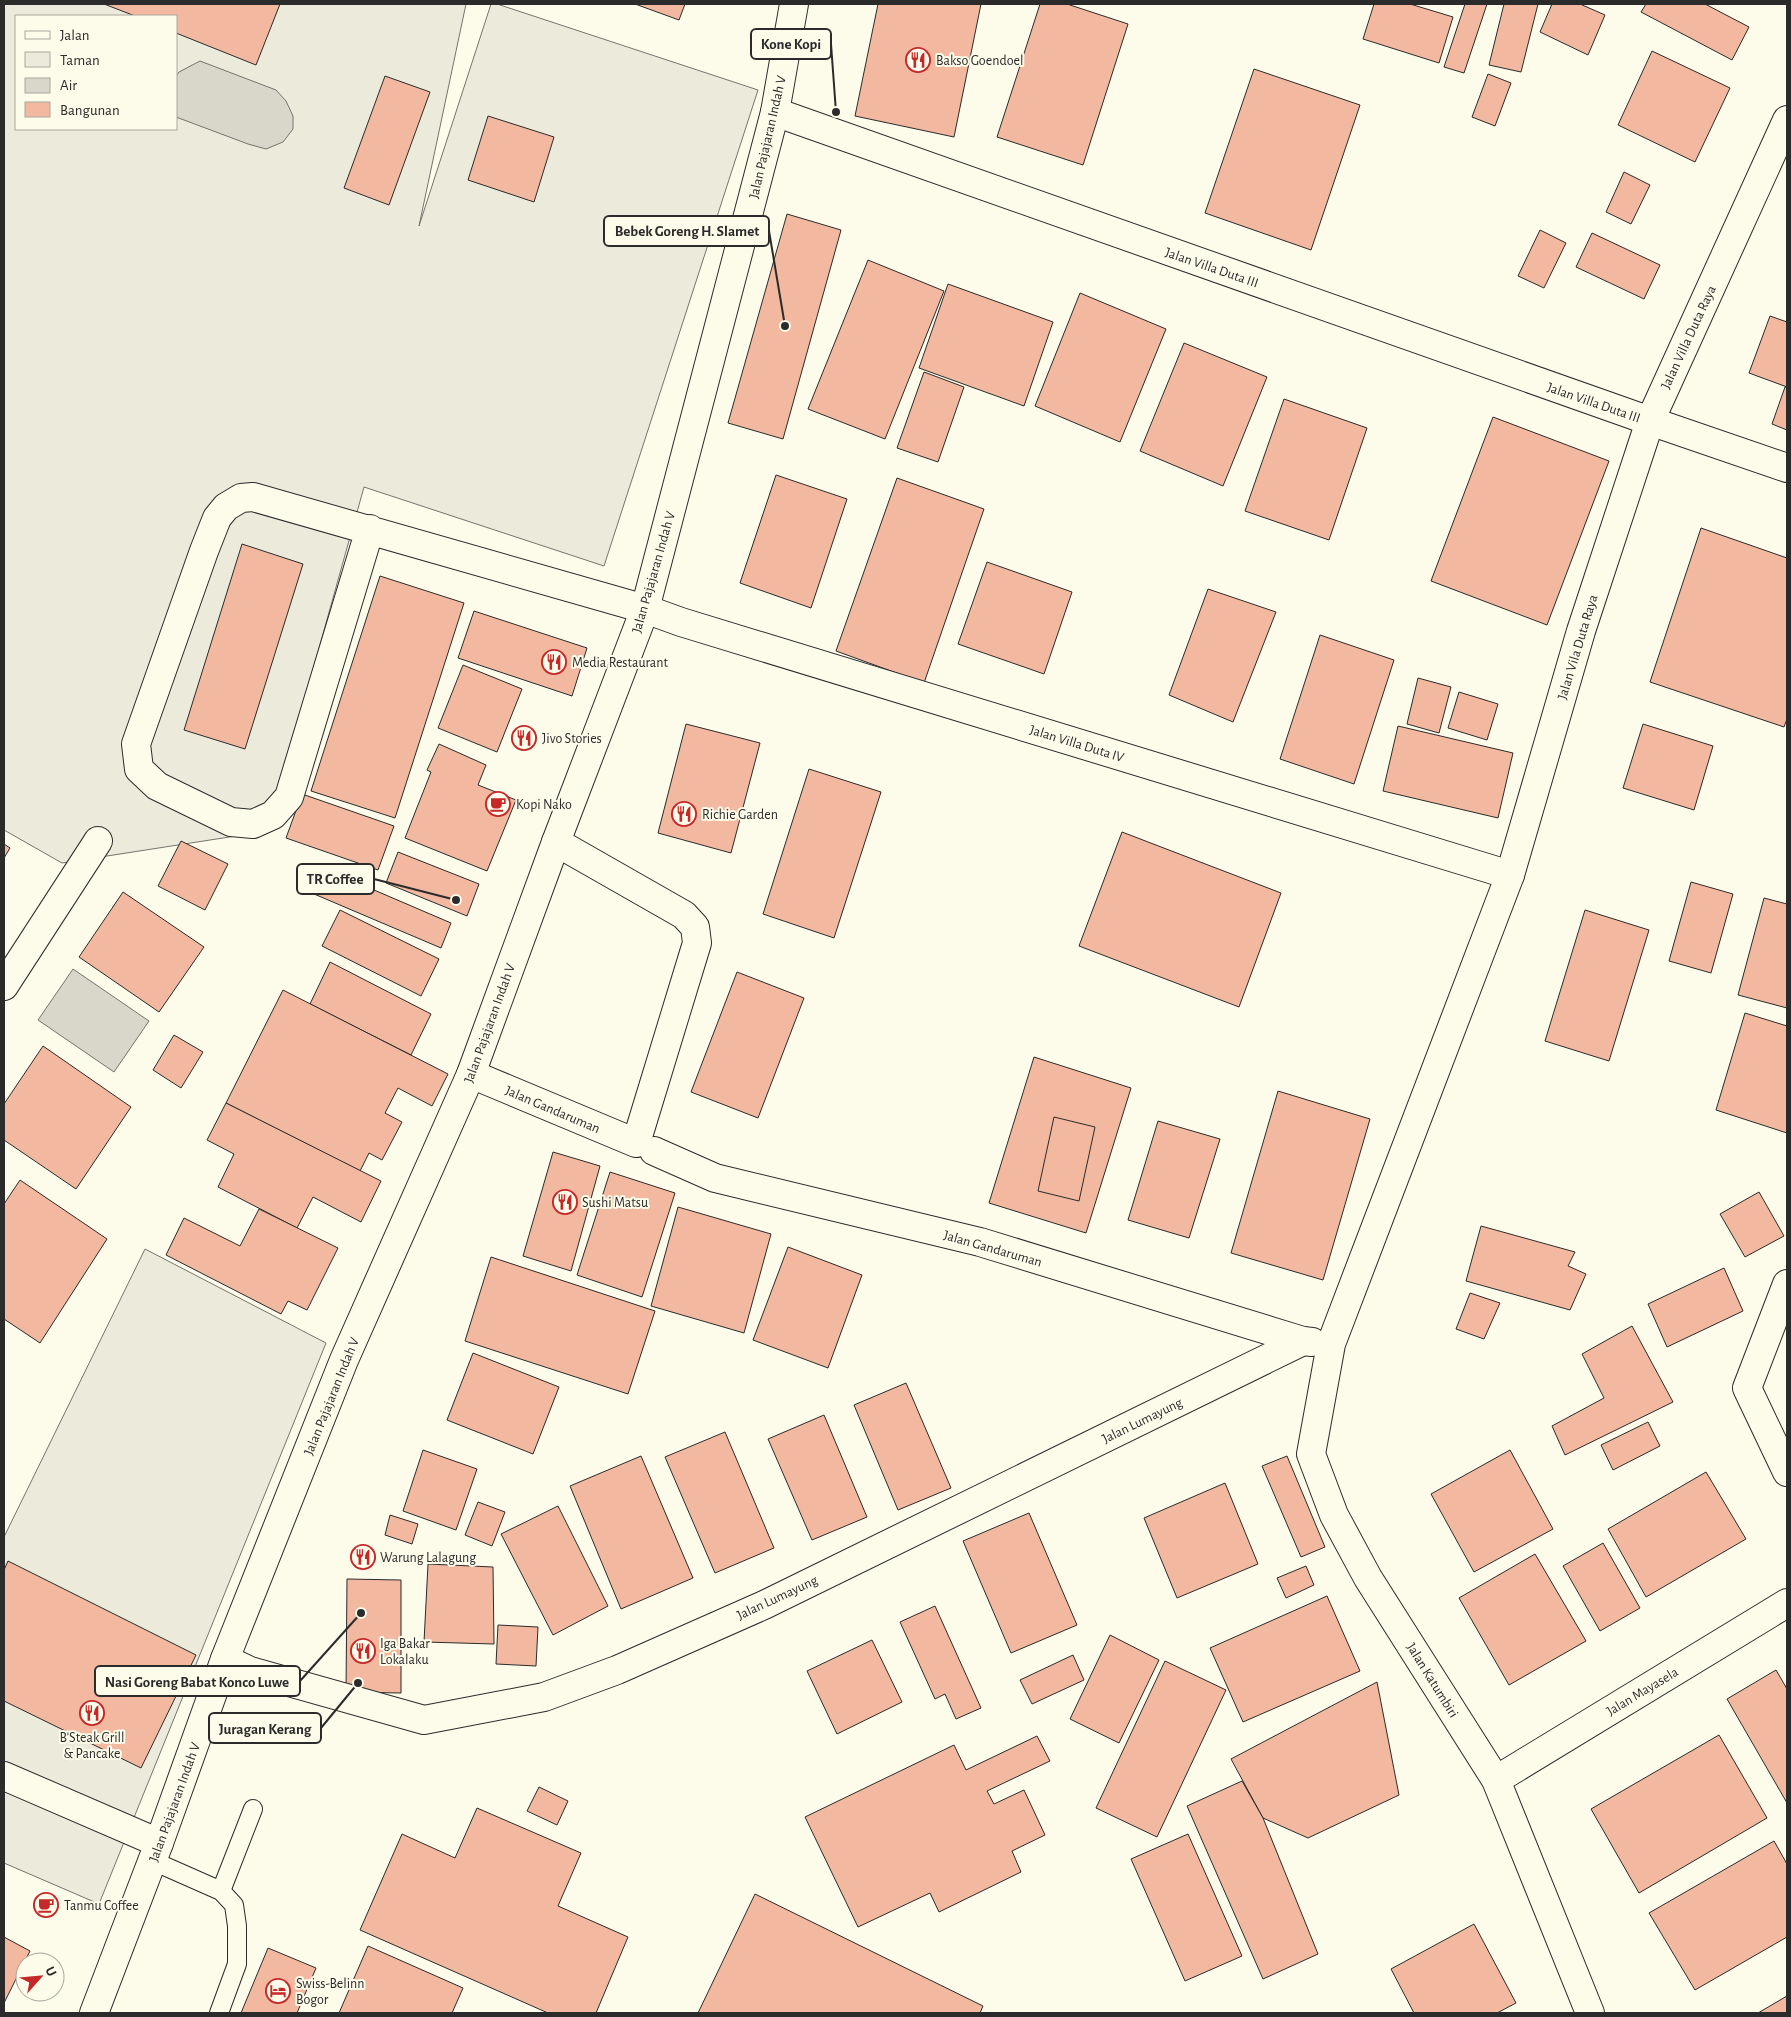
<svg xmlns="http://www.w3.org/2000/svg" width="1791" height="2017" font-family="'Alegreya Sans',sans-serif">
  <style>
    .green { fill: #ecebdb; stroke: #74746e; fill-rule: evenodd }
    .water { fill: #d8d7c9; stroke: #74746e }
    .building { fill: #f2b8a0; stroke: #2b2b2b }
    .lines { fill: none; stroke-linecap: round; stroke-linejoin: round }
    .service-casing { stroke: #2b2b2b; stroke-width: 20 }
    .minor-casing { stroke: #2b2b2b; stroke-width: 30 }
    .tertiary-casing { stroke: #2b2b2b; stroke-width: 30 }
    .service { stroke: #fdfbea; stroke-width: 18 }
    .minor { stroke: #fdfbea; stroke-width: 28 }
    .tertiary { stroke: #fdfbea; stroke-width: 28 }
    .labels { text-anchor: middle; stroke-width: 4; stroke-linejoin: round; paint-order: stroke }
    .poi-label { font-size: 14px; fill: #2b2b2b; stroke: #fdfbea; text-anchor: start }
    .street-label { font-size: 14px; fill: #2b2b2b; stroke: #fdfbea }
    .leader { fill: none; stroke: #2b2b2b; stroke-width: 2 }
    .callout-dot { fill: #2b2b2b; stroke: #fdfbea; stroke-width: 2 }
    .callout { fill: #fdfbea; stroke: #2b2b2b; stroke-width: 2 }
    .callout-label { font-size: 15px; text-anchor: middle; font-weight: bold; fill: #2b2b2b }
  </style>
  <rect width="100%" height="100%" fill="#fdfbea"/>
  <g class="green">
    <path d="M4,4H466L419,226L491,4H497L758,90L604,566L364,487L268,831L62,863L4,830ZM16,16H176V129H16Z"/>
    <path d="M145,1249L326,1343L99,1904L4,1863V1537Z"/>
  </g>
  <g class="water">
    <path d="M200,61L276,90L286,101L293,116V129L283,142L266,149L248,144L176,117V76L179,72Z"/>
    <path d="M73,969L149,1021L114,1072L38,1020Z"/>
  </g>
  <g class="building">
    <path d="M104,4H280L256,65L176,33V16H135Z"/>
    <path d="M635,4H685L679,20Z"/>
    <path d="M878,4H981L954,137L855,116Z"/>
    <path d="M1040,4H1067L1128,24L1083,165L997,137Z"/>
    <path d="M1374,4H1410L1453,17L1439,63L1363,39Z"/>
    <path d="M1465,4H1487L1464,73L1444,67Z"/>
    <path d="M1504,4H1538L1521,72L1489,65Z"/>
    <path d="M1552,4H1580L1605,15L1588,55L1540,32Z"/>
    <path d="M1646,4H1705L1749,27L1732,60L1641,12Z"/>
    <path d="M1652,51L1730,88L1695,162L1618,125Z"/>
    <path d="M1254,69L1360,105L1311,250L1205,213Z"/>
    <path d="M1488,74L1511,83L1495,126L1472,117Z"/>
    <path d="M385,76L430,92L389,205L344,188Z"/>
    <path d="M488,116L554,137L534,202L468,180Z"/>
    <path d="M1624,172L1650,185L1631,224L1606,212Z"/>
    <path d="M787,214L841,230L783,439L728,423Z"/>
    <path d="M1540,230L1566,243L1544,288L1518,276Z"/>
    <path d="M1592,233L1660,265L1644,299L1576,267Z"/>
    <path d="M868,260L944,291L885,439L808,409Z"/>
    <path d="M948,284L1053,322L1024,406L919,368Z"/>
    <path d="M1080,293L1166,329L1120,442L1035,406Z"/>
    <path d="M1770,316L1787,322V387L1749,373Z"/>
    <path d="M1184,343L1267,377L1223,486L1140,451Z"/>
    <path d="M924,372L964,387L938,462L897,448Z"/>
    <path d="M1785,387H1787V430L1772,424Z"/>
    <path d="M1284,399L1367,428L1329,540L1245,511Z"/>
    <path d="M1493,417L1609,461L1547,625L1431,581Z"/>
    <path d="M776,475L847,499L811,608L740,583Z"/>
    <path d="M897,478L984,509L924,683L836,651Z"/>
    <path d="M1701,528L1787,558V719L1784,727L1650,682Z"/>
    <path d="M242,544L303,564L245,749L184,730Z"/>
    <path d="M987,562L1072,592L1044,674L958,644Z"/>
    <path d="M380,576L464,603L395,818L311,791Z"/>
    <path d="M1208,589L1276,612L1233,722L1169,695Z"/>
    <path d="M474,611L587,648L572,696L458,658Z"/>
    <path d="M1320,635L1394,660L1354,784L1280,759Z"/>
    <path d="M463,665L522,689L497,752L438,728Z"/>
    <path d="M1418,678L1451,687L1439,733L1407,724Z"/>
    <path d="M1459,692L1498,704L1487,740L1448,728Z"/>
    <path d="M686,724L760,743L731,853L658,833Z"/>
    <path d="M1643,724L1713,746L1694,810L1623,788Z"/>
    <path d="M1398,726L1513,753L1498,818L1383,791Z"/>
    <path d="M439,744L486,765L478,785L516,800L487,871L405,838L431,772L427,770Z"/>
    <path d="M809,769L881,792L834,938L763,914Z"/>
    <path d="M302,794L394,826L378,870L286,838Z"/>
    <path d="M1122,832L1281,893L1239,1007L1079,946Z"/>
    <path d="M181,841L228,864L205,910L158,886Z"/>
    <path d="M4,844L10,848L4,858Z"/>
    <path d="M398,852L479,884L467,916L386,883Z"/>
    <path d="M318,866L451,923L441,948L307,891Z"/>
    <path d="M1691,882L1733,894L1711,973L1669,961Z"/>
    <path d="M123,892L204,947L159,1012L79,957Z"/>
    <path d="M1764,898L1787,904V1008L1738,995Z"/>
    <path d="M340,910L439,959L421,996L322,946Z"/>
    <path d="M1585,910L1649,930L1609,1061L1545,1041Z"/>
    <path d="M330,962L431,1014L411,1055L310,1004Z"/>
    <path d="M737,972L804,998L758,1118L691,1092Z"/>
    <path d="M283,990L448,1074L432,1106L398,1088L385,1113L402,1122L382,1160L369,1153L360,1171L226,1103Z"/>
    <path d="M1745,1013L1787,1026V1133L1716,1110Z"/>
    <path d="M174,1035L203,1052L181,1088L153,1070Z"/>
    <path d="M43,1046L131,1107L76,1189L4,1140V1104Z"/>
    <path d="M1034,1057L1131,1088L1086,1233L989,1203Z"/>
    <path d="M1278,1091L1370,1119L1323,1280L1231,1253Z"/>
    <path d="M226,1103L381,1181L361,1222L313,1197L297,1228L218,1187L234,1154L207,1140Z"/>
    <path d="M1054,1117L1095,1127L1079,1201L1038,1191Z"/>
    <path d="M1158,1121L1220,1139L1189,1238L1128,1220Z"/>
    <path d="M553,1152L600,1166L571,1271L523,1256Z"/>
    <path d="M610,1172L675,1193L642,1297L577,1275Z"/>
    <path d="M20,1180L107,1239L40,1343L4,1319V1204Z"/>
    <path d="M1759,1192L1784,1236L1745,1257L1720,1214Z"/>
    <path d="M678,1207L771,1234L744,1333L651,1306Z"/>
    <path d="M259,1209L338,1248L307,1310L288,1301L281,1314L166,1255L184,1218L240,1246Z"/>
    <path d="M1481,1226L1575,1252L1568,1266L1586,1274L1570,1310L1466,1281Z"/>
    <path d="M788,1247L862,1275L828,1368L753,1340Z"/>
    <path d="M491,1257L655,1311L628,1394L465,1341Z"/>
    <path d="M1724,1268L1743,1311L1667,1347L1648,1304Z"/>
    <path d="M1470,1293L1500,1303L1484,1339L1456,1329Z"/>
    <path d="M1632,1326L1673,1402L1565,1455L1552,1426L1604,1398L1582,1354Z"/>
    <path d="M473,1353L559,1387L533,1454L447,1420Z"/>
    <path d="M906,1383L951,1488L898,1510L854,1405Z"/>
    <path d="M824,1415L867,1517L812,1540L768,1439Z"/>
    <path d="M1648,1422L1660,1446L1613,1470L1601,1445Z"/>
    <path d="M725,1432L774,1548L715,1573L665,1457Z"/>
    <path d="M423,1450L477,1469L456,1530L403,1511Z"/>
    <path d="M1510,1450L1553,1529L1474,1572L1431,1494Z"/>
    <path d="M641,1456L693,1578L621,1609L570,1486Z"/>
    <path d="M1287,1456L1325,1547L1301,1557L1262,1466Z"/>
    <path d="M1706,1472L1746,1539L1646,1597L1608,1529Z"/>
    <path d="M1225,1483L1258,1564L1177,1598L1144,1518Z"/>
    <path d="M478,1502L505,1512L492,1546L465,1535Z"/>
    <path d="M558,1506L608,1606L553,1635L501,1534Z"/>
    <path d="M1029,1513L1077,1625L1011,1653L963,1541Z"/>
    <path d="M390,1515L418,1524L412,1544L385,1535Z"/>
    <path d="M1603,1543L1640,1608L1600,1631L1563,1566Z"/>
    <path d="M1535,1554L1586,1641L1509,1685L1459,1598Z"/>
    <path d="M8,1561L196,1655L141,1768L4,1701V1570Z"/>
    <path d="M428,1564L493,1567L494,1644L424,1642Z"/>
    <path d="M1306,1566L1314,1585L1286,1598L1277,1578Z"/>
    <path d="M347,1579L401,1580V1693L346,1692Z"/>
    <path d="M1327,1596L1360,1671L1243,1722L1210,1648Z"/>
    <path d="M935,1606L981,1708L956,1719L945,1694L935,1699L900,1622Z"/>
    <path d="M498,1625L538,1627L536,1666L496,1664Z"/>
    <path d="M1110,1635L1159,1660L1119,1743L1070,1719Z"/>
    <path d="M872,1640L902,1702L837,1734L807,1671Z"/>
    <path d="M1073,1655L1084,1680L1032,1704L1020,1680Z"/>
    <path d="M1165,1661L1226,1690L1157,1837L1096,1808Z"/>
    <path d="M1776,1670L1787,1689V1803L1727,1699Z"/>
    <path d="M1377,1682L1399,1795L1308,1838L1263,1818L1231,1759Z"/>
    <path d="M1719,1735L1767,1818L1639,1893L1591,1809Z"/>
    <path d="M1037,1736L1050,1761L987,1791L994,1804L1024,1790L1045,1835L1012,1851L1021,1872L939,1912L930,1893L858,1927L805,1817L954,1745L966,1770Z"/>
    <path d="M1242,1781L1263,1818L1318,1954L1263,1979L1187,1806Z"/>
    <path d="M539,1787L568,1801L557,1825L527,1811Z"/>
    <path d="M477,1808L581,1853L558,1906L628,1937L596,2013H548L360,1930L402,1834L455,1858Z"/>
    <path d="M1188,1834L1242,1956L1185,1981L1131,1859Z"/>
    <path d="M1774,1841L1787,1864V1937L1695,1990L1649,1913Z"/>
    <path d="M755,1894L983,2006L980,2013H698Z"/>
    <path d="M1474,1924L1516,2003L1497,2013H1414L1391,1969Z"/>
    <path d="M4,1937L30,1951L4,2003Z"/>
    <path d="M368,1946L463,1988L452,2013H339Z"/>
    <path d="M268,1948L316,1968L297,2013H241Z"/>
    <path d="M1787,1996V2013H1758Z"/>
  </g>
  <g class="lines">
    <defs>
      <g id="service">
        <path d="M153,1861L221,1891L234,1905L237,1926V1964L219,2013"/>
        <path d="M221,1891L253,1809"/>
      </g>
      <g id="minor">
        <path d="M775,112L1650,421L1787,468"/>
        <path d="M370,529L289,797L273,815L253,824L231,822L157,786L139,769L136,744L204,551L217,518L226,507L241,498L253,497L645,609L681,622L1510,875"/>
        <path d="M4,986L98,841"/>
        <path d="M471,1074L636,1143L697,943L695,927L684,915L556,842"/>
        <path d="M654,1151L715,1178L980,1242L1303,1341L1312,1342"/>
        <path d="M1787,1284L1747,1388L1787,1472"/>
        <path d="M225,1659L250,1671L424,1720L544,1697L617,1670L764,1605L1303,1341"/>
        <path d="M4,1776L159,1843"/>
        <path d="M1496,1780L1787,1603"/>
        <path d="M1590,2013L1496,1780L1368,1578L1334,1515L1311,1454L1331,1344L1510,875L1581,631L1650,421L1787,120"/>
      </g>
      <path id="tertiary" d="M94,2013L159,1843L225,1659L344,1360L471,1074L556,842L645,609L775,112L794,4"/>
    </defs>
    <use href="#service" class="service-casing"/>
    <use href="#minor" class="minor-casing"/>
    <use href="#tertiary" class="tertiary-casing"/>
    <use href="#service" class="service"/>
    <use href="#minor" class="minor"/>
    <use href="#tertiary" class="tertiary"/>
  </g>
  <defs>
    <symbol id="restaurant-ring" viewBox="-11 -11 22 22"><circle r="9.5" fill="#fdfbea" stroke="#c62828" stroke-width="1.5"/><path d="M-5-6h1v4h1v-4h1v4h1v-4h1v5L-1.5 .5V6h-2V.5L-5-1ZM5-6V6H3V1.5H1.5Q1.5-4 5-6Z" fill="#c62828"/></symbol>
    <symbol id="cafe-ring" viewBox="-11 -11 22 22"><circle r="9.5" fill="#fdfbea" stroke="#c62828" stroke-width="1.5"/><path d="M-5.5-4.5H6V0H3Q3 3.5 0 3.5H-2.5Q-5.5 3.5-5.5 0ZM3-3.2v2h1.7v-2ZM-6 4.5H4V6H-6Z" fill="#c62828"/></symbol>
    <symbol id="hotel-ring" viewBox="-11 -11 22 22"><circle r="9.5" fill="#fdfbea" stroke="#c62828" stroke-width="1.5"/><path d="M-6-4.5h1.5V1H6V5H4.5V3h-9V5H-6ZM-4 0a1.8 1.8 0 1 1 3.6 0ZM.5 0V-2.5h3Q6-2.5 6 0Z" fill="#c62828"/></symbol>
  </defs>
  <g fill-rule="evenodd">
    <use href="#restaurant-ring" x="904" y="46" width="28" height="28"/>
    <use href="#restaurant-ring" x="540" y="648" width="28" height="28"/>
    <use href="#restaurant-ring" x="510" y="724" width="28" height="28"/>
    <use href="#cafe-ring" x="484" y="790" width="28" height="28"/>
    <use href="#restaurant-ring" x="670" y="800" width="28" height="28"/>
    <use href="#restaurant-ring" x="551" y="1188" width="28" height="28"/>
    <use href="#restaurant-ring" x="349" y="1543" width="28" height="28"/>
    <use href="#restaurant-ring" x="349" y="1637" width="28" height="28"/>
    <use href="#restaurant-ring" x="78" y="1699" width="28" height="28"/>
    <use href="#cafe-ring" x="32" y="1891" width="28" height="28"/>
    <use href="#hotel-ring" x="264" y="1977" width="28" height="28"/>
  </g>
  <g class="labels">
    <g class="poi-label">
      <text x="936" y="65">Bakso Goendoel</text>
      <text x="572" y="667">Media Restaurant</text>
      <text x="542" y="743">Jivo Stories</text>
      <text x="516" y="809">Kopi Nako</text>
      <text x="702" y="819">Richie Garden</text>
      <text x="582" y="1207">Sushi Matsu</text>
      <text x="380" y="1562">Warung Lalagung</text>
      <text x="380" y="1648">Iga Bakar<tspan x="380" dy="16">Lokalaku</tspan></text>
      <text x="92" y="1742" text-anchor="middle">B'Steak Grill<tspan x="92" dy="16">&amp; Pancake</tspan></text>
      <text x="64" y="1910">Tanmu Coffee</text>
      <text x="296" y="1988">Swiss-Belinn<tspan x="296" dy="16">Bogor</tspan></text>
    </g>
    <g class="street-label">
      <text transform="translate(767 137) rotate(-77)" y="5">Jalan Pajajaran Indah V</text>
      <text transform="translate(1212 267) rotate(19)" y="5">Jalan Villa Duta III</text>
      <text transform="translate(1688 337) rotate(-65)" y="5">Jalan Villa Duta Raya</text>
      <text transform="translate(1594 402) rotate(19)" y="5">Jalan Villa Duta III</text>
      <text transform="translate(653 572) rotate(-74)" y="5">Jalan Pajajaran Indah V</text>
      <text transform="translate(1577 647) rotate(-73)" y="5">Jalan Vila Duta Raya</text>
      <text transform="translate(1077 743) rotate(17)" y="5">Jalan Villa Duta IV</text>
      <text transform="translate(489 1023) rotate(-70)" y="5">Jalan Pajajaran Indah V</text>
      <text transform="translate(553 1109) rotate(23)" y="5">Jalan Gandaruman</text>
      <text transform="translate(993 1248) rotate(16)" y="5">Jalan Gandaruman</text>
      <text transform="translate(331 1396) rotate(-68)" y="5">Jalan Pajajaran Indah V</text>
      <text transform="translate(1142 1420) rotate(-26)" y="5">Jalan Lumayung</text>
      <text transform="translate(777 1597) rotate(-25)" y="5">Jalan Lumayung</text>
      <text transform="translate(1433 1680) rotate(58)" y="5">Jalan Katumbiri</text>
      <text transform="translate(1642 1691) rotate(-31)" y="5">Jalan Mayasela</text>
      <text transform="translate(174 1802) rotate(-70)" y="5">Jalan Pajajaran Indah V</text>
    </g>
  </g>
  <path class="leader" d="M836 112L831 44M785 326L769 231M456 900L374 879M361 1613L300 1681M358 1683L321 1728"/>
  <g class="callout-dot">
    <circle cx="836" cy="112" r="5"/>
    <circle cx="785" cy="326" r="5"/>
    <circle cx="456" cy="900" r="5"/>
    <circle cx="361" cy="1613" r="5"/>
    <circle cx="358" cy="1683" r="5"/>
  </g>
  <g class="callout">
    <rect x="751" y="29" width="80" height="30" rx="5"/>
    <rect x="604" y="216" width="165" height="30" rx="5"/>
    <rect x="297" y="864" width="77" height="30" rx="5"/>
    <rect x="95" y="1666" width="205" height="30" rx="5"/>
    <rect x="209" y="1713" width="112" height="30" rx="5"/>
  </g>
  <g class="callout-label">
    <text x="791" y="49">Kone Kopi</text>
    <text x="687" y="236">Bebek Goreng H. Slamet</text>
    <text x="335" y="884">TR Coffee</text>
    <text x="197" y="1687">Nasi Goreng Babat Konco Luwe</text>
    <text x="265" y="1734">Juragan Kerang</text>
  </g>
  <rect width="1791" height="2017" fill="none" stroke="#2b2b2b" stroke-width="10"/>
  <rect x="15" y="15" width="162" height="115" fill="#fdfbea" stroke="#a9a89e"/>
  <rect x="25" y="31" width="25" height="8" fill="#fdfbea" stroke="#a9a89e"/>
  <text x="60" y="40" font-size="15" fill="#2b2b2b">Jalan</text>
  <rect x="25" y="52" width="25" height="15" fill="#ecebdb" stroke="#a9a89e"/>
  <text x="60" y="65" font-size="15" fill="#2b2b2b">Taman</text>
  <rect x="25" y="78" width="25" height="15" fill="#d8d7c9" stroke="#a9a89e"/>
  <text x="60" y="90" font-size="15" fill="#2b2b2b">Air</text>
  <rect x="25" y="102" width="25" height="15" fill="#f2b8a0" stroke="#a9a89e"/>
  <text x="60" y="115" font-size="15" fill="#2b2b2b">Bangunan</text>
  <g transform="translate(40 1977) rotate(63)"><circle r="24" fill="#fdfbea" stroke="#a9a89e"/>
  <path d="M0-4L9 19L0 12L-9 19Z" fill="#c62828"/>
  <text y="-8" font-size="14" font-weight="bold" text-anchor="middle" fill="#2b2b2b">U</text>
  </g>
</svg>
